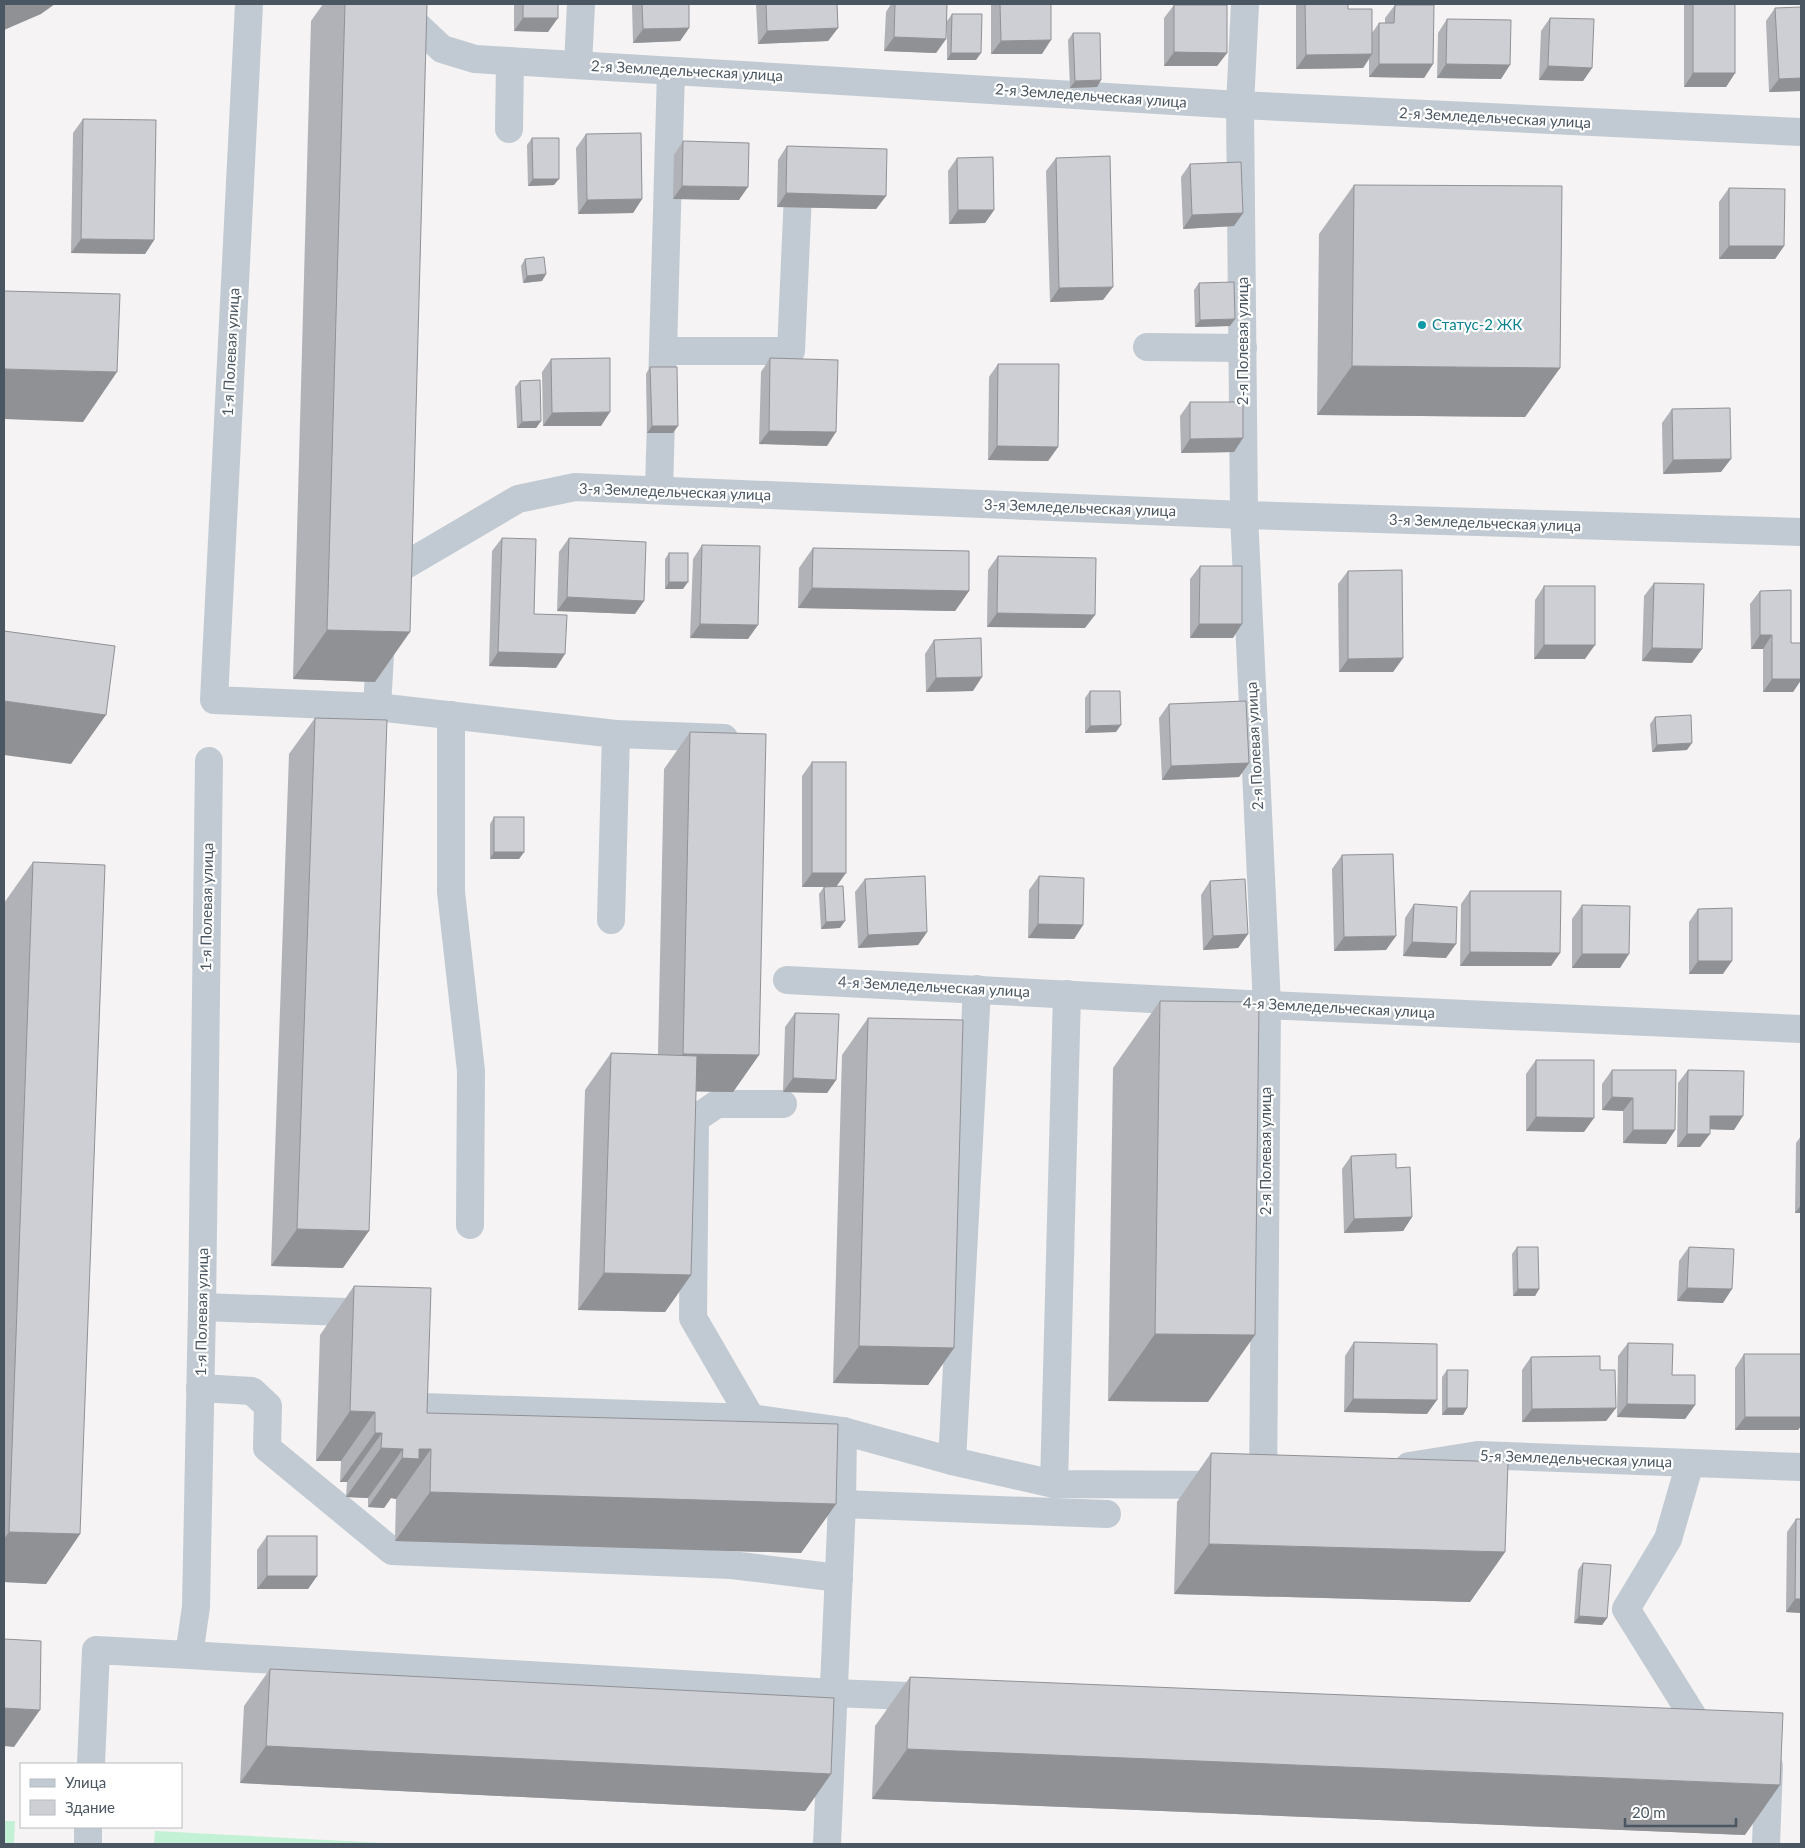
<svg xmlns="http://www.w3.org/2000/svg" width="1805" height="1848" font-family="Lato,sans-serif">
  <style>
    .green { fill: #c3f1d5 }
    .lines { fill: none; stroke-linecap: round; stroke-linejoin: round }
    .minor { stroke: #c1cad2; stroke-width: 28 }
    .wall { fill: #b0b2b7 }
    .shaded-wall { fill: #909195 }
    .building { fill: #cdcfd5; stroke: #909195 }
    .culture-dot { fill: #0f9aa8; stroke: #fff; stroke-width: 2 }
    .labels { text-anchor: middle; stroke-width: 4.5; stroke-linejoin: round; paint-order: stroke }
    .street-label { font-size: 15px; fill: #4a5661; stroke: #fff }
    .culture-label { font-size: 15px; fill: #0d838f; stroke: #fff; text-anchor: start }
  </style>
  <rect width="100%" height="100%" fill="#f5f3f3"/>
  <g class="green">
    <path d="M4,1821H15L14,1844H4Z"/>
    <path d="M155,1831L403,1844H154Z"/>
  </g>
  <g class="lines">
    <g class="minor">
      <path d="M249,4L214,700L377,707L616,734L611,920"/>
      <path d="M1245,4L1240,105L1244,515L1267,1005L1263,1489"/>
      <path d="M408,17L442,49L475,59L1240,105L1801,132"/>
      <path d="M578,65L581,4"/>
      <path d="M509,129L510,61"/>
      <path d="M1147,347L1243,348"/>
      <path d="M663,351H791L799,171"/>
      <path d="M659,490L671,71"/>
      <path d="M382,579L518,499L575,487L1244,515L1801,532"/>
      <path d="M377,707L381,637"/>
      <path d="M451,715V892L471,1071L470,1225"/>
      <path d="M616,734L724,738"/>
      <path d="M787,980L1267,1005L1801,1029"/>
      <path d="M202,1307L374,1313"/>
      <path d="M402,1386V1391L422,1407L751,1418L843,1431L952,1461L1054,1484L1225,1485"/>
      <path d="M200,1388L252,1391L268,1406L267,1448L392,1551L731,1565L839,1578"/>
      <path d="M751,1418L693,1318L695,1119L717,1104H783"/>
      <path d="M952,1461L977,989"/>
      <path d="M1409,1466L1478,1455L1801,1467"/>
      <path d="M1054,1484L1067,994"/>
      <path d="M842,1504L1107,1514"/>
      <path d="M189,1655L834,1693L933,1697"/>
      <path d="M1683,1725L1699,1726L1626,1609L1668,1539L1690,1463"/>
      <path d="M91,1764L96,1650L189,1655L196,1607L202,1307L209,761"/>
      <path d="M88,1844V1827"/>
      <path d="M827,1844L842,1504L843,1431"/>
      <path d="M1766,1844L1769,1766"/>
    </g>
  </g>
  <g class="wall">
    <path d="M323,4H427L375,682L293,679L311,21Z"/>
    <path d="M514,4H558L548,32L514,31Z"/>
    <path d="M632,4H689V28L680,41L633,43Z"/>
    <path d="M756,4H837L838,28L828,41L758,44Z"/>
    <path d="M891,4H947L946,39L936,53L884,51L886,12Z"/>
    <path d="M991,4H1051L1042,54H991Z"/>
    <path d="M1296,4H1348V9L1372,33L1379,23H1385V18L1395,5L1433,64L1424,78L1369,77V59L1363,68L1296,69Z"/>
    <path d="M1684,4H1735V73L1726,87H1684Z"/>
    <path d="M1174,5L1227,53L1217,66H1164V18Z"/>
    <path d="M1775,8L1801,91L1769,92L1766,21Z"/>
    <path d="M952,14L976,60H947V21Z"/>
    <path d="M1550,18L1592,68L1583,81L1539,80L1541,31Z"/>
    <path d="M1447,19L1501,79L1437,78L1438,33Z"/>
    <path d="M1073,33L1101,80L1097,87L1070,88L1068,40Z"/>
    <path d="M83,119L154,240L145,254L71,253L73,133Z"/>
    <path d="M586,134L642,199L633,213L578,214L576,148Z"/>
    <path d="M532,138L554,185L528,186L527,145Z"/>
    <path d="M683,141L739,200L673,199L674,155Z"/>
    <path d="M787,146L886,196L876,209L777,207L778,160Z"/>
    <path d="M957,158L994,210L985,223L949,224L948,171Z"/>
    <path d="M1056,158L1103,300L1050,302L1046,171Z"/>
    <path d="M1190,164L1243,213L1234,226L1183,229L1181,177Z"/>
    <path d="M1354,185L1560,368L1525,417L1317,415L1319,234Z"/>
    <path d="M1729,188L1784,246L1775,259H1719V202Z"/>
    <path d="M525,259L546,274L542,281L523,283L521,266Z"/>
    <path d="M1199,283L1230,326L1195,327L1194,290Z"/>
    <path d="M770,358L827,446L759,444L761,372Z"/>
    <path d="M551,359L601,426H543L542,372Z"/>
    <path d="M998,364L1058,447L1048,461L988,460L989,377Z"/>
    <path d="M650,367L673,433H647L646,374Z"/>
    <path d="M520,381L541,421L536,428H517L515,387Z"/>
    <path d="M1190,402L1234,452L1181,453L1180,416Z"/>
    <path d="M1672,409L1721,472L1663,474L1662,423Z"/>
    <path d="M502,538L534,614L556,668L489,666L492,551Z"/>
    <path d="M569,538L635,614L557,611L559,552Z"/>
    <path d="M702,545L748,639L690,638L693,559Z"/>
    <path d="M813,548L969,591L955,611L798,608L799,568Z"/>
    <path d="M669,553L683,589H665V559Z"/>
    <path d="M998,556L1085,628L987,627L988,570Z"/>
    <path d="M1200,566L1233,638H1190V579Z"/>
    <path d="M1348,571L1403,658L1393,672H1339L1338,584Z"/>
    <path d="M1654,583L1692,663L1642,661L1644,596Z"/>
    <path d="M1544,586L1585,659H1534L1535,600Z"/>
    <path d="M1760,591L1791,643H1801V680L1793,692H1763V649H1751L1750,604Z"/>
    <path d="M934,640L973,691L926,692L925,654Z"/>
    <path d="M1090,691L1116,732L1085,733V698Z"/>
    <path d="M1169,704L1249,763L1239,777L1162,780L1159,718Z"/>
    <path d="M1655,717L1687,750L1652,752L1650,724Z"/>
    <path d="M315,718L343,1268L271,1266L289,754Z"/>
    <path d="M690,732L759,1055L733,1092L696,1091L691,1275L665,1312L578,1310L585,1090L611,1053L658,1054L664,769Z"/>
    <path d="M812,762L837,886L840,928L821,929L819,894L824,887H802V776Z"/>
    <path d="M494,817L524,852L519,859H490V824Z"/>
    <path d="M1342,855L1386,950L1334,951L1332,869Z"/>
    <path d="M33,862L80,1534L46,1584L4,1582V903Z"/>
    <path d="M1039,876L1083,925L1074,939L1028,938L1029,890Z"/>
    <path d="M865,879L927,932L918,945L858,948L855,892Z"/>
    <path d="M1210,881L1248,934L1238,948L1203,950L1201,895Z"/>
    <path d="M1470,891L1560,953L1551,966H1460L1461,904Z"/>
    <path d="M1414,904L1446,958L1403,956L1405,918Z"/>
    <path d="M1582,905L1620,968H1572V919Z"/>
    <path d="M1698,909L1723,974H1689V922Z"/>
    <path d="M1160,1001L1208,1402L1108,1401L1113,1068Z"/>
    <path d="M795,1013L836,1080L827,1093L783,1092L785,1027Z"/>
    <path d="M868,1018L954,1348L928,1385L833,1383L842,1055Z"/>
    <path d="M1536,1060L1584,1132L1526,1131V1074Z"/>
    <path d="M1612,1070L1675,1130L1666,1144L1623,1143V1111L1602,1110V1084Z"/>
    <path d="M1688,1070L1734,1130L1710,1129L1700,1147H1677L1678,1083Z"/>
    <path d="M1801,1136V1213H1795L1796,1143Z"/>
    <path d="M1351,1156L1396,1168L1412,1217L1403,1231L1344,1233L1342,1169Z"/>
    <path d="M1517,1247L1539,1289L1535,1296H1513L1512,1254Z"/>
    <path d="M1689,1247L1723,1303L1677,1301L1679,1261Z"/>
    <path d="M354,1286L427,1413L836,1504L801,1553L395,1541L396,1499L391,1498L384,1508L368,1507V1498L346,1497L347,1482H340L341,1461H316L320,1335Z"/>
    <path d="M1354,1342L1427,1414L1344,1412L1345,1356Z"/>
    <path d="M1628,1343L1672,1375L1695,1405L1685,1419L1617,1417L1618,1356Z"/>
    <path d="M1744,1354H1801V1426L1798,1430H1735V1368Z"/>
    <path d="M1531,1357L1600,1370L1616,1408L1606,1421L1522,1422V1370Z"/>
    <path d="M1447,1370L1467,1408L1463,1415H1442V1377Z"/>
    <path d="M1211,1453L1505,1552L1470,1602L1174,1594L1177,1502Z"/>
    <path d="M1796,1519H1801V1613L1786,1612L1787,1532Z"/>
    <path d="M267,1536L317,1576L308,1589H257V1550Z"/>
    <path d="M1583,1563L1607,1618L1602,1625L1574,1623L1578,1570Z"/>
    <path d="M270,1669L831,1774L805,1811L240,1783L244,1706Z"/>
    <path d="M910,1677L1745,1835L872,1799L875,1726Z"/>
  </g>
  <g class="shaded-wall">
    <path d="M4,4H55L41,14L4,30Z"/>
    <path d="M523,18H558L548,32L514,31Z"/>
    <path d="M689,28L680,41L633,43L643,29Z"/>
    <path d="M838,28L828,41L758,44L767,31Z"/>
    <path d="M894,37L946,39L936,53L884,51Z"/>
    <path d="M1051,40L1042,54H991L1001,41Z"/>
    <path d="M1174,52L1227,53L1217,66H1164Z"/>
    <path d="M951,53H981L976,60H947Z"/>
    <path d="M1372,54L1363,68L1296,69L1306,55Z"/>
    <path d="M1379,64H1433L1424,78L1369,77Z"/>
    <path d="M1446,64L1510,65L1501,79L1437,78Z"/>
    <path d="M1548,66L1592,68L1583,81L1539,80Z"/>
    <path d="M1693,73H1735L1726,87H1684Z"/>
    <path d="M1801,78V91L1769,92L1779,79Z"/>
    <path d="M1101,80L1097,87L1070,88L1075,81Z"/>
    <path d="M533,179H559L554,185L528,186Z"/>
    <path d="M682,186L748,187L739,200L673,199Z"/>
    <path d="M786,193L886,196L876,209L777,207Z"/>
    <path d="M642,199L633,213L578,214L587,200Z"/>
    <path d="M958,210H994L985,223L949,224Z"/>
    <path d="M1243,213L1234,226L1183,229L1192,215Z"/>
    <path d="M81,239L154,240L145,254L71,253Z"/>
    <path d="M1729,246H1784L1775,259H1719Z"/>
    <path d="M546,274L542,281L523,283L527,276Z"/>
    <path d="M1113,287L1103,300L1050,302L1059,288Z"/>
    <path d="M1235,319L1230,326L1195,327L1200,320Z"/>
    <path d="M1352,366L1560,368L1525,417L1317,415Z"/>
    <path d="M4,369L117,372L83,422L4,419Z"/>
    <path d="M610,412L601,426H543L552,413Z"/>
    <path d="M541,421L536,428H517L522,422Z"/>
    <path d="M652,426H678L673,433H647Z"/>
    <path d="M769,431L836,432L827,446L759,444Z"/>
    <path d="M1243,438L1234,452L1181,453L1190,439Z"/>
    <path d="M997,446L1058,447L1048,461L988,460Z"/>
    <path d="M1731,459L1721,472L1663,474L1673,460Z"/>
    <path d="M669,582H688L683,589H665Z"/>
    <path d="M812,588L969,591L955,611L798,608Z"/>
    <path d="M567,597L644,601L635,614L557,611Z"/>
    <path d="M997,613L1095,615L1085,628L987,627Z"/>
    <path d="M700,624L758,625L748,639L690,638Z"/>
    <path d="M1199,624H1242L1233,638H1190Z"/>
    <path d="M327,630L410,632L375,682L293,679Z"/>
    <path d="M1760,635H1772L1763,649H1751Z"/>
    <path d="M1544,645H1595L1585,659H1534Z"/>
    <path d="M1652,648L1702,649L1692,663L1642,661Z"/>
    <path d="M498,652L565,654L556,668L489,666Z"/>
    <path d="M1403,658L1393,672H1339L1348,659Z"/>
    <path d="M982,677L973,691L926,692L936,678Z"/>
    <path d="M1772,679H1801V680L1793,692H1763Z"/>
    <path d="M4,701L106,715L71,764L4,755Z"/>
    <path d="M1121,725L1116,732L1085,733L1090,726Z"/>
    <path d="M1692,743L1687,750L1652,752L1657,745Z"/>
    <path d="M1249,763L1239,777L1162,780L1171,766Z"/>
    <path d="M494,852H524L519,859H490Z"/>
    <path d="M812,873H846L836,887H802Z"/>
    <path d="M845,921L840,928L821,929L826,922Z"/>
    <path d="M1038,924L1083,925L1074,939L1028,938Z"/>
    <path d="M927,932L918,945L858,948L868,935Z"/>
    <path d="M1248,934L1238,948L1203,950L1213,936Z"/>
    <path d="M1396,936L1386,950L1334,951L1344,937Z"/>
    <path d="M1412,942L1456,944L1446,958L1403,956Z"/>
    <path d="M1470,952L1560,953L1551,966H1460Z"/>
    <path d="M1582,954H1629L1620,968H1572Z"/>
    <path d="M1698,961H1732L1723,974H1689Z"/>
    <path d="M683,1054L759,1055L733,1092L657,1091Z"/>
    <path d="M793,1078L836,1080L827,1093L783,1092Z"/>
    <path d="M1612,1097L1633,1098L1623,1111L1602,1110Z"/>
    <path d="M1710,1116H1743L1734,1130L1700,1129Z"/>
    <path d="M1536,1117L1594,1118L1584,1132L1526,1131Z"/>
    <path d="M1633,1130H1675L1666,1144L1623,1143Z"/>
    <path d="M1687,1134H1710L1700,1147H1677Z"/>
    <path d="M1801,1205V1213H1795Z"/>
    <path d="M1412,1217L1403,1231L1344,1233L1354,1219Z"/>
    <path d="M297,1229L369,1231L343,1268L271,1266Z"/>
    <path d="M604,1273L691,1275L665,1312L578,1310Z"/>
    <path d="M1687,1288L1732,1289L1723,1303L1677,1301Z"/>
    <path d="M1518,1289H1539L1535,1296H1513Z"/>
    <path d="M1155,1334L1255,1335L1208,1402L1108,1401Z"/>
    <path d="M859,1346L954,1348L928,1385L833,1383Z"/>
    <path d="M1353,1399L1437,1400L1427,1414L1344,1412Z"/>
    <path d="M1627,1404L1695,1405L1685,1419L1617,1417Z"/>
    <path d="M1447,1408H1467L1463,1415H1442Z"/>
    <path d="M1616,1408L1606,1421L1522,1422L1532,1409Z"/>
    <path d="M350,1411L375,1412L341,1461H316Z"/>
    <path d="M1745,1417H1801V1426L1798,1430H1735Z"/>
    <path d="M375,1433H382L347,1482H340Z"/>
    <path d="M381,1448L403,1449L368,1498L346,1497Z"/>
    <path d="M419,1449H431L396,1499L391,1498L384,1508L368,1507L402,1458Z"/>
    <path d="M430,1492L836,1504L801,1553L395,1541Z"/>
    <path d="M9,1532L80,1534L46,1584L4,1582V1539Z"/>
    <path d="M1209,1544L1505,1552L1470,1602L1174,1594Z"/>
    <path d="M267,1576H317L308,1589H257Z"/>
    <path d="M1795,1599H1801V1613L1786,1612Z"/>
    <path d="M1579,1616L1607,1618L1602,1625L1574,1623Z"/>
    <path d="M4,1708L40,1710L14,1747L4,1746Z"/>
    <path d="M266,1746L831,1774L805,1811L240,1783Z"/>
    <path d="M907,1749L1780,1785L1745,1835L872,1799Z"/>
  </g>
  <g class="building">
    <path d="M345,4H427L410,632L327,630Z"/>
    <rect x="523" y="4" width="35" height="14"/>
    <path d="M642,4H689V28L643,29Z"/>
    <path d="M766,4H837L838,28L767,31Z"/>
    <path d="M895,4H947L946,39L894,37Z"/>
    <path d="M1000,4H1051V40L1001,41Z"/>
    <path d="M1305,4H1348V9H1372V54L1306,55Z"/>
    <rect x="1693" y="4" width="42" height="69"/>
    <path d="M1174,5H1227V53L1174,52Z"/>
    <path d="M1395,5H1434L1433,64H1379V23H1394Z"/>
    <path d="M1801,7V78L1779,79L1775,8Z"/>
    <path d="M952,14H982L981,53H951Z"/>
    <path d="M1550,18L1594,19L1592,68L1548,66Z"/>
    <path d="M1447,19L1511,20L1510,65L1446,64Z"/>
    <path d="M1073,33H1100L1101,80L1075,81Z"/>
    <path d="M83,119L156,120L154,240L81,239Z"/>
    <path d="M641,133L642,199L587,200L586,134Z"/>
    <path d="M532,138H559V179H533Z"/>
    <path d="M683,141L749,143L748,187L682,186Z"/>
    <path d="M787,146L887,149L886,196L786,193Z"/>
    <path d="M1110,156L1113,287L1059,288L1056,158Z"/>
    <path d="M993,157L994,210H958L957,158Z"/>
    <path d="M1241,162L1243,213L1192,215L1190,164Z"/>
    <path d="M1354,185L1562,186L1560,368L1352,366Z"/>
    <path d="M1729,188L1785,189L1784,246H1729Z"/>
    <path d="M544,257L546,274L527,276L525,259Z"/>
    <path d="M1234,282L1235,319L1200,320L1199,283Z"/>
    <path d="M4,291L120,294L117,372L4,369Z"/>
    <path d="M610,358V412L552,413L551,359Z"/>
    <path d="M770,358L838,360L836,432L769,431Z"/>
    <path d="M998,364H1059L1058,447L997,446Z"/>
    <path d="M650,367H677L678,426H652Z"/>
    <path d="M540,380L541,421L522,422L520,381Z"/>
    <path d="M1190,402H1243V438L1190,439Z"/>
    <path d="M1730,408L1731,459L1673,460L1672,409Z"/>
    <path d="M502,538L536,539L534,614L567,615L565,654L498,652Z"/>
    <path d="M569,538L646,542L644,601L567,597Z"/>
    <path d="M702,545L760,546L758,625L700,624Z"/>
    <path d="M813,548L969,551V591L812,588Z"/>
    <rect x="669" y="553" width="19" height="29"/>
    <path d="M998,556L1096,558L1095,615L997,613Z"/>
    <path d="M1200,566H1242V624H1199Z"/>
    <path d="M1402,570L1403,658L1348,659V571Z"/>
    <path d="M1654,583L1704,584L1702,649L1652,648Z"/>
    <rect x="1544" y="586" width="51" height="59"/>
    <path d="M1791,590V643H1801V679H1772V635H1760V591Z"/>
    <path d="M4,631L115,646L106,715L4,701Z"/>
    <path d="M981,638L982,677L936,678L934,640Z"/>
    <path d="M1090,691H1120L1121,725L1090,726Z"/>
    <path d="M1246,701L1249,763L1171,766L1169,704Z"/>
    <path d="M1691,715L1692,743L1657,745L1655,717Z"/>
    <path d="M315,718L387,720L369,1231L297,1229Z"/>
    <path d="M690,732L766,734L759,1055L683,1054Z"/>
    <rect x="812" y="762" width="34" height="111"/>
    <rect x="494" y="817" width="30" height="35"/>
    <path d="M1393,854L1396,936L1344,937L1342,855Z"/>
    <path d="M33,862L105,865L80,1534L9,1532Z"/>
    <path d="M925,876L927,932L868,935L865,879Z"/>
    <path d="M1039,876L1084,878L1083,925L1038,924Z"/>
    <path d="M1245,879L1248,934L1213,936L1210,881Z"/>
    <path d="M843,886L845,921L826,922L824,887Z"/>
    <path d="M1470,891H1561L1560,953L1470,952Z"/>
    <path d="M1414,904L1457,907L1456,944L1412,942Z"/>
    <path d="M1582,905L1630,906L1629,954H1582Z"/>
    <path d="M1732,908V961H1698V909Z"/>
    <path d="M1160,1001L1259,1002L1255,1335L1155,1334Z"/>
    <path d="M795,1013L839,1014L836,1080L793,1078Z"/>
    <path d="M868,1018L963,1020L954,1348L859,1346Z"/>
    <path d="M611,1053L697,1056L691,1275L604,1273Z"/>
    <path d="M1536,1060H1594V1118L1536,1117Z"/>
    <path d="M1612,1070H1676L1675,1130H1633V1098L1612,1097Z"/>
    <path d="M1688,1070L1744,1071L1743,1116H1710V1134H1687Z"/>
    <path d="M1396,1154V1168L1410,1167L1412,1217L1354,1219L1351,1156Z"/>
    <path d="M1517,1247H1538L1539,1289H1518Z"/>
    <path d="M1689,1247L1734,1249L1732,1289L1687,1288Z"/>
    <path d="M354,1286L431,1288L427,1413L838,1424L836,1504L430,1492L431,1449H419V1459L402,1458L403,1449L381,1448L382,1433H375V1412L350,1411Z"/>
    <path d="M1354,1342L1437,1344V1400L1353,1399Z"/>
    <path d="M1628,1343L1673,1344L1672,1375H1695V1405L1627,1404Z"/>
    <path d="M1744,1354H1801V1417H1745Z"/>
    <path d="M1600,1356V1370H1615L1616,1408L1532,1409L1531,1357Z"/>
    <path d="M1447,1370H1468L1467,1408H1447Z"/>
    <path d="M1211,1453L1508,1462L1505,1552L1209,1544Z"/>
    <path d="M1796,1519H1801V1599H1795Z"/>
    <rect x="267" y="1536" width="50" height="40"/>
    <path d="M1583,1563L1611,1565L1607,1618L1579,1616Z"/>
    <path d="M4,1639L41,1641L40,1710L4,1708Z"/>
    <path d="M270,1669L834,1698L831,1774L266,1746Z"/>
    <path d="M910,1677L1783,1713L1780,1785L907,1749Z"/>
  </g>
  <circle class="culture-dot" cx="1422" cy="325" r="5"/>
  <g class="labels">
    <g class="street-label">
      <text transform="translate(687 71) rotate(3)" y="5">2-я Земледельческая улица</text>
      <text transform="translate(1091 96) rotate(4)" y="5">2-я Земледельческая улица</text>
      <text transform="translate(1495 118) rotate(3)" y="5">2-я Земледельческая улица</text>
      <text transform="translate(1243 341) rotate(-90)" y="5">2-я Полевая улица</text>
      <text transform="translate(231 352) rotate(-87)" y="5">1-я Полевая улица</text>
      <text transform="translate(675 492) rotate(2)" y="5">3-я Земледельческая улица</text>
      <text transform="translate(1080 508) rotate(2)" y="5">3-я Земледельческая улица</text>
      <text transform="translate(1485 523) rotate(2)" y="5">3-я Земледельческая улица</text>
      <text transform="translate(1255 746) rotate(-93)" y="5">2-я Полевая улица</text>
      <text transform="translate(207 907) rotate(-89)" y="5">1-я Полевая улица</text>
      <text transform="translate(934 987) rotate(3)" y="5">4-я Земледельческая улица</text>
      <text transform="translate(1339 1008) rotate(3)" y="5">4-я Земледельческая улица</text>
      <text transform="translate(1266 1151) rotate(-90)" y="5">2-я Полевая улица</text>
      <text transform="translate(202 1312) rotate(-89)" y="5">1-я Полевая улица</text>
      <text transform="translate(1576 1459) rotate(2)" y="5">5-я Земледельческая улица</text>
    </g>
    <g class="culture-label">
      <text x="1432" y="330">Статус-2 ЖК</text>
    </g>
  </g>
  <rect width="1805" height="1848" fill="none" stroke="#4a5661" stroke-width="10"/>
  <rect x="20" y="1763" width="162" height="65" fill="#ffffff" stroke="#b7bbc0"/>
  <rect x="30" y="1779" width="25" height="8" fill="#c1cad2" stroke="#b7bbc0"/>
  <text x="65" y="1788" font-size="15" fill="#4a5661">Улица</text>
  <rect x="30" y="1800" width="25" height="15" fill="#cdcfd5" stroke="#b7bbc0"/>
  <text x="65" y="1813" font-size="15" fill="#4a5661">Здание</text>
  <path d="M1625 1818v8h111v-8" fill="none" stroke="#4a5661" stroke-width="2.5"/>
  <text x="1632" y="1818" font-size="15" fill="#4a5661" stroke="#ffffff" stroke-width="4" paint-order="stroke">20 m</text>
</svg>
